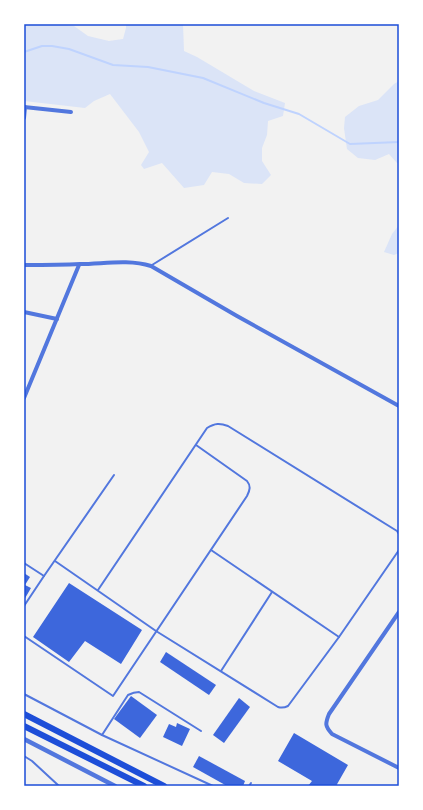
<svg xmlns="http://www.w3.org/2000/svg" width="423" height="810" font-family="'Crimson Pro',serif">
  <style>
    .green { fill: #dbe4f7 }
    .lines { fill: none; stroke-linecap: round; stroke-linejoin: round }
    .stream { stroke: #bfd3fe; stroke-width: 2 }
    .building { fill: #3d67dc }
    .service { stroke: #5277de; stroke-width: 2 }
    .minor { stroke: #5277de; stroke-width: 4 }
    .tertiary { stroke: #5277de; stroke-width: 4.5 }
    .trunk { stroke: #1d4ed8; stroke-width: 6 }
    .neatline { fill: none; stroke: #1d4ed8; stroke-width: 1.5 }
  </style>
  <rect width="100%" height="100%" fill="#f2f2f2"/>
  <g class="green">
    <path d="M24,24H59L74,26L88,36L109,41L123,39L126,28V24H183L184,51L197,57L254,91L285,103L283,116L268,121L267,135L262,148V161L271,175L262,184L244,183L229,174L212,172L204,185L184,188L162,163L144,169L141,165L149,152L139,132L110,94L94,101L85,108L24,101Z"/>
    <path d="M399,81V163H397L389,154L375,160L358,158L347,149L344,128L345,117L359,106L378,100L394,84Z"/>
    <path d="M399,225V253L394,255L384,252L392,234Z"/>
  </g>
  <g class="lines">
    <path class="stream" d="M24,52L42,46H52L69,49L113,65L148,67L203,78L264,103L299,114L350,144L399,142"/>
  </g>
  <g class="building">
    <path d="M24,573L30,577L25,585L31,588L24,600Z"/>
    <path d="M69,583L142,630L121,664L85,641L69,662L33,637Z"/>
    <path d="M166,652L216,685L209,695L160,662Z"/>
    <path d="M131,696L157,715L140,738L114,719Z"/>
    <path d="M239,698L250,707L224,743L213,735Z"/>
    <path d="M177,723L190,729L182,746L163,737L169,724L176,727Z"/>
    <path d="M294,733L348,765L336,786H308L312,781L278,761Z"/>
    <path d="M199,756L245,781L243,786H227L193,767Z"/>
  </g>
  <g class="lines">
    <g class="service">
      <path d="M152,265L228,218"/>
      <path d="M211,550L339,637"/>
      <path d="M55,561L156,631L278,707C281,708 284,708 288,706L339,637L399,550"/>
      <path d="M24,563L44,576L114,475"/>
      <path d="M98,590L207,428C215,423 220,423 228,426L397,531L399,534"/>
      <path d="M24,606L44,576"/>
      <path d="M24,636L113,696L247,496C250,490 251,486 247,481L196,445"/>
      <path d="M221,671L272,592"/>
      <path d="M24,694L102,735L213,786"/>
      <path d="M102,735L128,695C132,693 134,692 139,692L201,731"/>
      <path d="M24,756L32,761L59,786"/>
      <path d="M249,786L251,783"/>
    </g>
    <g class="minor">
      <path d="M24,107L71,112"/>
      <path d="M24,118L25,107"/>
      <path d="M24,265C43,265 61,265 80,264C103,264 128,259 151,266L237,316L399,406"/>
      <path d="M24,312L57,319"/>
      <path d="M24,398L79,265"/>
      <path d="M399,612L329,714C325,724 325,726 332,734L399,768"/>
    </g>
    <path class="tertiary" d="M24,739L115,786"/>
    <g class="trunk">
      <path d="M24,714L164,786"/>
      <path d="M24,726L144,786"/>
    </g>
  </g>
  <rect width="423" height="810" fill="none" stroke="#ffffff" stroke-width="50"/>
  <rect x="25" y="25" width="373" height="760" class="neatline"/>
</svg>
